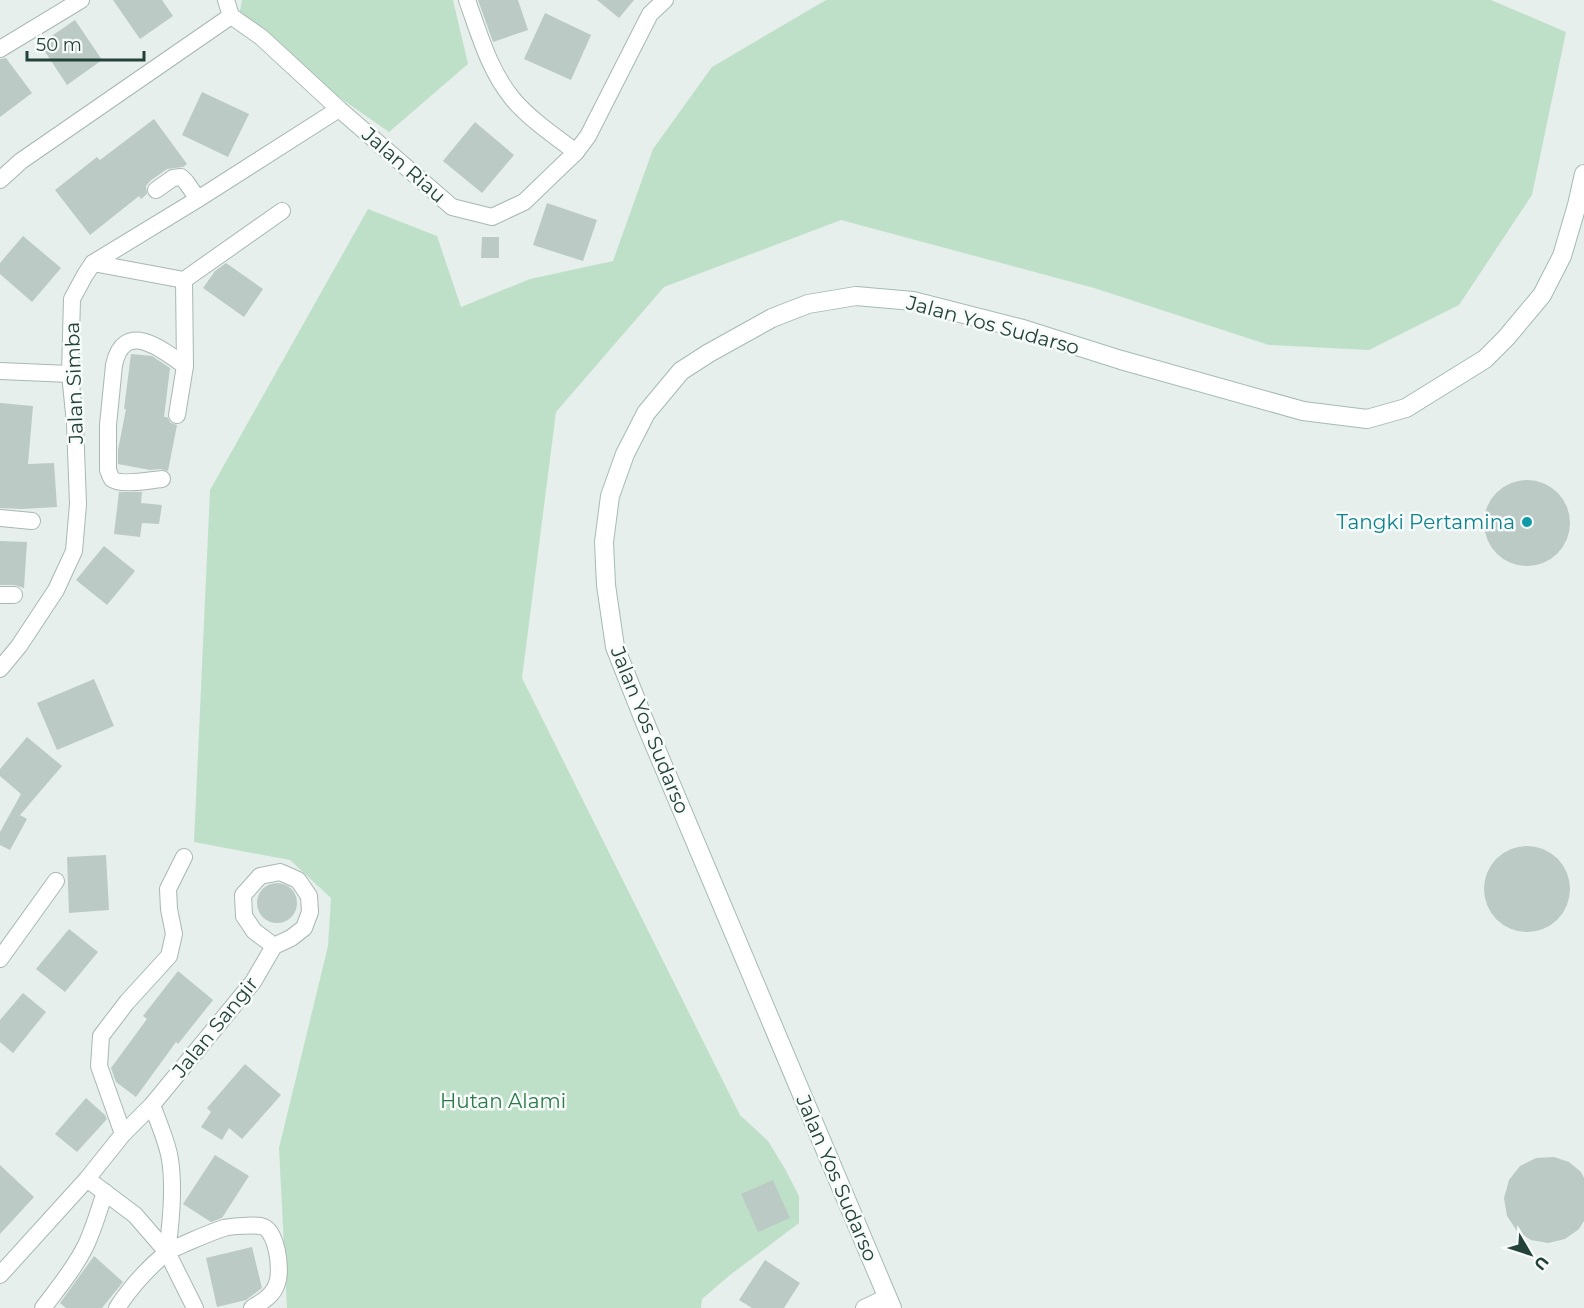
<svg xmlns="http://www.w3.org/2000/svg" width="1584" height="1308" font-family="Montserrat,sans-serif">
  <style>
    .green { fill: #bfe0c8 }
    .building { fill: #bbcac4 }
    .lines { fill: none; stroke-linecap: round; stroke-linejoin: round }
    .minor-casing { stroke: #a8b8b2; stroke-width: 18 }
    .secondary-casing { stroke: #a4bbb3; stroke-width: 20 }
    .minor { stroke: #fff; stroke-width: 16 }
    .secondary { stroke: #fff; stroke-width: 18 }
    .culture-dot { fill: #0f9aa8; stroke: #f7fbf9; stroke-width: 2 }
    .labels { text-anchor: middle; stroke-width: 5; stroke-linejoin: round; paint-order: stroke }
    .street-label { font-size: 20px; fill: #24423a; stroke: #f7fbf9 }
    .culture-label { font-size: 20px; fill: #0d838f; stroke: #f7fbf9; text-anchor: end }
    .park-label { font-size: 20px; fill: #2d7a4b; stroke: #f7fbf9 }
  </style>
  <rect width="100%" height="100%" fill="#e6efeb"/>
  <g class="green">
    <path d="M242,0H453L468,64L389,132L237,26Z"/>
    <path d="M826,0H1491L1566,32L1532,195L1459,305L1369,350L1269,345L1094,288L841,220L664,287L556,412L522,678L740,1115L768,1141L784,1167L799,1196V1223L730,1275L702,1299L701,1308H287L279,1148L328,946L331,898L290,860L194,842L210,490L368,209L437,236L461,307L530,279L613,261L653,149L712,67Z"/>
  </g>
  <g class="building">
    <path d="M113,0H162L173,16L140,39Z"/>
    <path d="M478,0H518L528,30L493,42Z"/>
    <path d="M597,0H634L619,18Z"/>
    <path d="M545,13L591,35L571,80L524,59Z"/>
    <path d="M75,20L102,60L67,85L40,44Z"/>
    <path d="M6,58L32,93L0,117V59Z"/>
    <path d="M202,92L249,114L228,157L182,135Z"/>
    <path d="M154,119L187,164L183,167L167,169L150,181L146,186L147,194L141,199L139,196L90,235L55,190L97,157L100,160Z"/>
    <path d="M475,122L514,155L482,193L443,161Z"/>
    <path d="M547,203L597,220L583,261L533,245Z"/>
    <path d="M23,236L61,268L32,302L0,274V263Z"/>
    <path d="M482,237H499V258H481Z"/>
    <path d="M226,263L263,289L244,317L203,288L215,271Z"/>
    <path d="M131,354L152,356L170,368L164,417H167L171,423L177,425L168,471L161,469L150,470L118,464V450L126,409H124Z"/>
    <path d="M0,403L33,406L28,464L54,463L57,507L22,509L0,508Z"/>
    <circle cx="1527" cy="523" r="43"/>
    <path d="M119,492H142L141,503L162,505L159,524L142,523L140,537L114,534Z"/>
    <path d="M0,541L27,542L24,588L14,585H0Z"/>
    <path d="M104,546L135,571L107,605L76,580Z"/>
    <path d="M94,679L114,726L57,750L37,703Z"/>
    <path d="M27,737L62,766L20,815L27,819L10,850L0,845V832L21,794L0,776V769Z"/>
    <circle cx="1527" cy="889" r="43"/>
    <path d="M106,855L109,910L69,913L67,857Z"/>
    <circle cx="277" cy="903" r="20"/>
    <path d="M69,929L98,952L65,992L36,969Z"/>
    <path d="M178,971L213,1000L178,1044L176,1042L136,1097L116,1082L111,1068L147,1019L143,1016Z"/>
    <path d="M23,993L46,1012L13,1053L0,1042V1020Z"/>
    <path d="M245,1064L281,1095L242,1139L229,1128L222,1140L201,1127L211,1112L207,1108Z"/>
    <path d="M86,1098L105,1115L107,1119L77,1152L55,1134Z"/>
    <path d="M215,1155L249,1176L222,1218L211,1222L183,1204Z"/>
    <path d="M1554,1157L1569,1162L1581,1172L1584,1178V1221L1579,1229L1565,1239L1548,1243L1531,1240L1517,1231L1507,1216L1504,1198L1509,1180L1520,1166L1536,1158Z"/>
    <path d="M0,1165L34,1197L0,1234Z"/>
    <path d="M773,1180L790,1218L758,1232L741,1194Z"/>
    <path d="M252,1247L262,1288L246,1300L217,1307L206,1258Z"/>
    <path d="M94,1256L123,1282L102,1308H66L60,1303Z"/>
    <path d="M765,1260L800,1283L784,1308H752L739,1300Z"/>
  </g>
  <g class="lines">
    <defs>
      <g id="minor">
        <path d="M226,0L231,16L261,37L339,109L452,207L492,217L524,202L576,152L588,136L650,14L665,0"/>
        <path d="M467,0C479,33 489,70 512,98C527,117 556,137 576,152"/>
        <path d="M0,49L81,0"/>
        <path d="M0,180L21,161L231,16"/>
        <path d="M156,190L173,178L181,177L186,182L198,199"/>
        <path d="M93,263L184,280L282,211"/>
        <path d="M0,371L70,374"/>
        <path d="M177,415L185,366L184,280"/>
        <path d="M162,479C151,480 121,486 112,479C110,476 109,473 108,470V425L114,365C124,319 162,349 185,366"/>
        <path d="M0,518L32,521"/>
        <path d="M0,595H14"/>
        <path d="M0,669L19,646L56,590L74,551L78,504L75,423L70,374L72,299L85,275L93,263L198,199L339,109"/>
        <path d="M0,959L56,881"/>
        <path d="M152,1105C158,1121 165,1137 169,1154C175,1182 171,1223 167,1252"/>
        <path d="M123,1134L99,1066L101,1036L127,1002L169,956L174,934L169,909L168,889L184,857"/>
        <path d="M87,1179L135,1215L167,1252L195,1308"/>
        <path d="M0,1275L87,1179L123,1134L152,1105L253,982L274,946L291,938L304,928L310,912L309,896L298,880L280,872L260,876L243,895L244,916L254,931L274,946"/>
        <path d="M43,1308C58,1288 75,1268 86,1245C94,1228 99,1210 105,1192"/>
        <path d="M117,1308C130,1288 147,1269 166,1253C173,1248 214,1231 224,1228C231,1226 253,1225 261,1226C277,1229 282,1270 277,1283C274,1295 262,1302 252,1308"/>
        <path d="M864,1308L887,1297"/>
      </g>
      <path id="secondary" d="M892,1308L646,725L615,647L606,585L604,542L610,496L625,454L646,413L681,371L709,353L772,318L808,304L856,296L913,301L1023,329L1121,360L1303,411L1367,419L1406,408L1485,359L1506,338L1542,295L1562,256L1577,205L1584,174"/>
    </defs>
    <use href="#minor" class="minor-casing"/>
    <use href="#secondary" class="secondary-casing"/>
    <use href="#minor" class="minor"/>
    <use href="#secondary" class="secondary"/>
  </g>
  <circle class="culture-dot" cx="1527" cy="522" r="6"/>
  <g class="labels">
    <g class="street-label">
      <text transform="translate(404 165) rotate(41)" y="7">Jalan Riau</text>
      <text transform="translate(993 325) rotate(15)" y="7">Jalan Yos Sudarso</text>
      <text transform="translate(74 383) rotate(-92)" y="7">Jalan Simba</text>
      <text transform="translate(650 730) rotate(68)" y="7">Jalan Yos Sudarso</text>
      <text transform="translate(215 1027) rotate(-51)" y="7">Jalan Sangir</text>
      <text transform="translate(837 1178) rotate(67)" y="7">Jalan Yos Sudarso</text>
    </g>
    <g class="culture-label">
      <text x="1515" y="529">Tangki Pertamina</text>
    </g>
    <g class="park-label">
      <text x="503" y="1108">Hutan Alami</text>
    </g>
  </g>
  <g transform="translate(1530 1254) rotate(129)" stroke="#f7fbf9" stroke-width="4.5" paint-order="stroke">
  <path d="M0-4.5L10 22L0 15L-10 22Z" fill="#24423a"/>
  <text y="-9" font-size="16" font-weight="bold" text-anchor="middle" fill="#24423a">U</text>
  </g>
  <path d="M27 51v9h117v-9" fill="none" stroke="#24423a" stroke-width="3"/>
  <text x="36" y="51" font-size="18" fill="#24423a" stroke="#f7fbf9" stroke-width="4.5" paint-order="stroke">50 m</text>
</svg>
